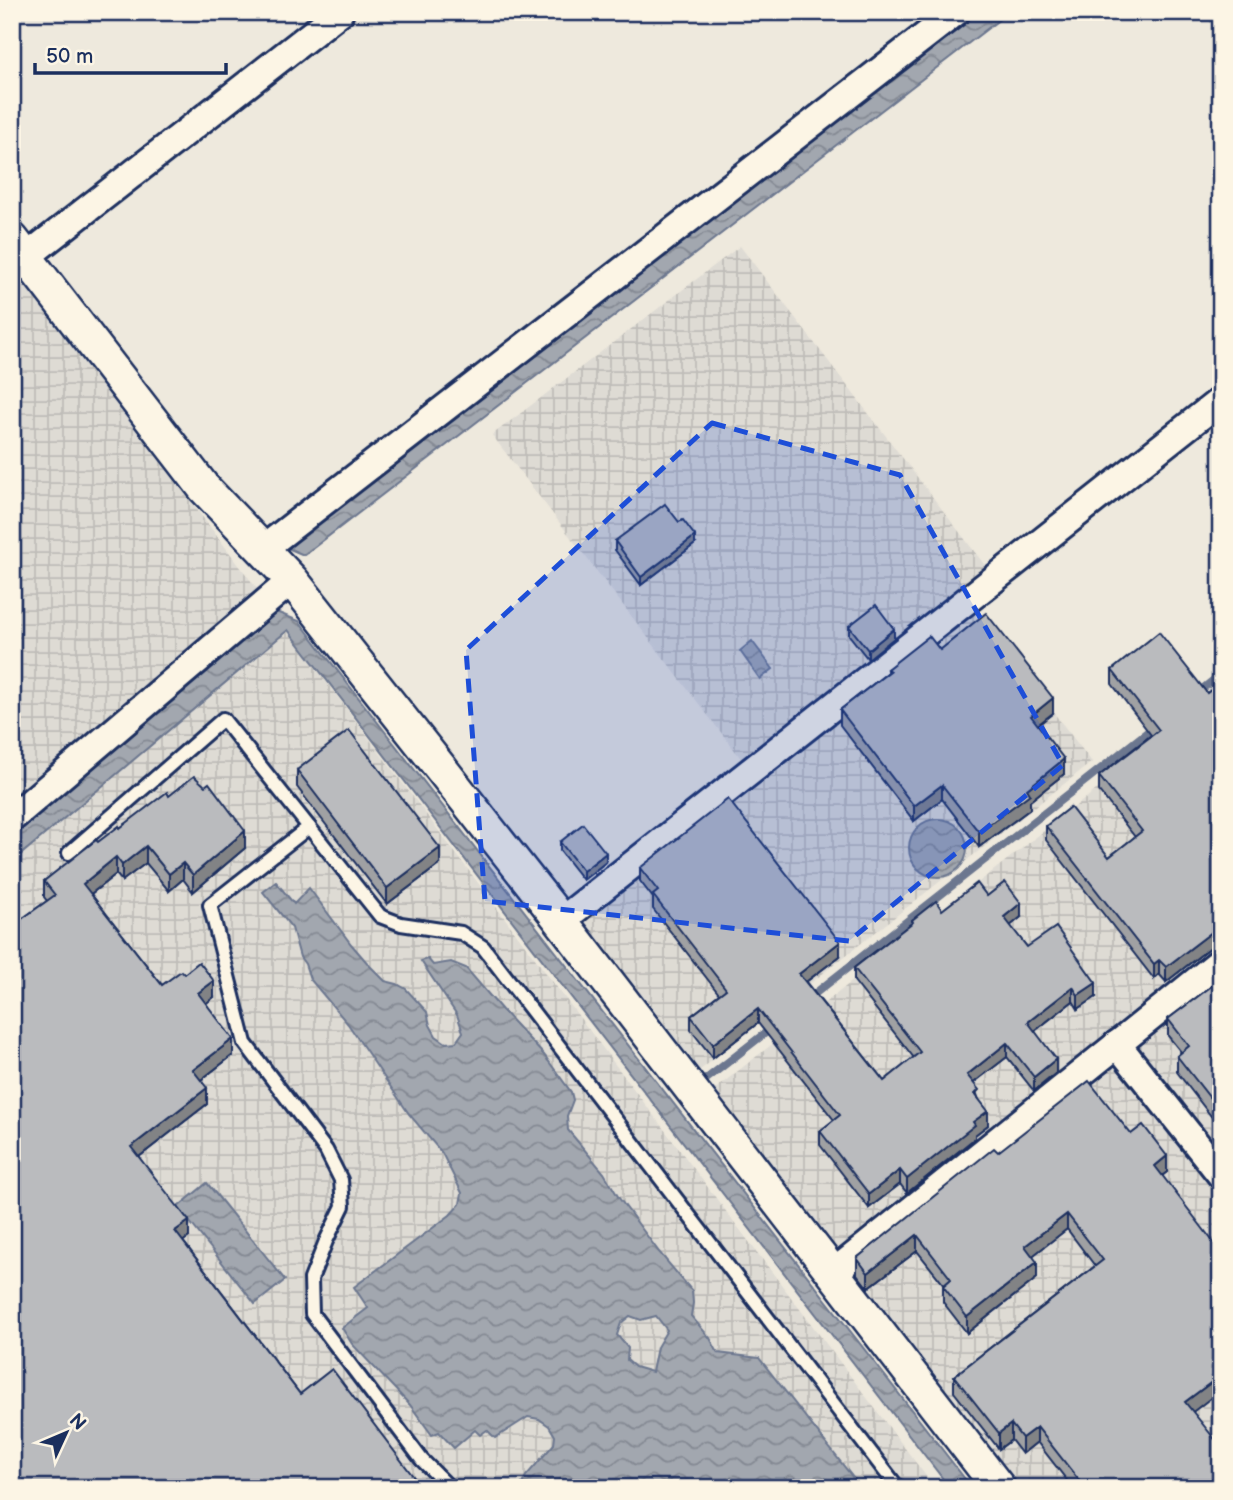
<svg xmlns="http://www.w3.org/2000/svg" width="1233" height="1500" font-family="'Balsamiq Sans',sans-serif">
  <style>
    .industrial { fill: url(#industrial-grid) }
    .water { fill: url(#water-waves); stroke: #6c778f; stroke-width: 2; fill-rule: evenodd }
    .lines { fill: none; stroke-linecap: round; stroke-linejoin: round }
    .stream { stroke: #6c778f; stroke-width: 8 }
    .service-casing { stroke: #1b2f5e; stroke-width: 18 }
    .minor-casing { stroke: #1b2f5e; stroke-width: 32 }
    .tertiary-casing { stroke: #1b2f5e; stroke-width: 37 }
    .service { stroke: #fcf5e5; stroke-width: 12 }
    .minor { stroke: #fcf5e5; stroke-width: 26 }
    .tertiary { stroke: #fcf5e5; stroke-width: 32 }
    .wall { fill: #a0a1a3; stroke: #1b2f5e; stroke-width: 2 }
    .shaded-wall { fill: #828385; stroke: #1b2f5e; stroke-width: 2 }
    .building { fill: #babbbe; stroke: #1b2f5e; stroke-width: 2 }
    .marked { fill: #1d4ed8; fill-opacity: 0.2; stroke: #1d4ed8; stroke-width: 5; stroke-dasharray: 14 9; stroke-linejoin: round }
  </style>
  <defs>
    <pattern id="industrial-grid" width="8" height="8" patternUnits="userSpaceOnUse" patternTransform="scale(1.75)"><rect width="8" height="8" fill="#dedbd4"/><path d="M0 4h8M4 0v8" fill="none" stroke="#bebcb8"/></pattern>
    <pattern id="water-waves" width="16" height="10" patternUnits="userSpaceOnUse" patternTransform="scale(1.75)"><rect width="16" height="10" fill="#a2a7af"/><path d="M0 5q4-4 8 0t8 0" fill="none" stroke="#838892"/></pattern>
  </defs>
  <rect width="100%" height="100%" fill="#eee9dd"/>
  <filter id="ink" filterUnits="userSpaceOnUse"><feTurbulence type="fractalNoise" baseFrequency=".0143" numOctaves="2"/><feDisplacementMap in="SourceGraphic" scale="14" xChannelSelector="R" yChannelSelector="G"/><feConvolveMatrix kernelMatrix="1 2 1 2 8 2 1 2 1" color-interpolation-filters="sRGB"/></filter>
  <g filter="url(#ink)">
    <g class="industrial">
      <path d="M740,246L987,568L743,761L492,435Z"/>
      <path d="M20,277L261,594L12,807V282Z"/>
      <path d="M973,609L1092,762L695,1074L575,920Z"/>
      <path d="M287,630L935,1488H12V863Z"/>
      <path d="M1221,692V951L837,1257L710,1093Z"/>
      <path d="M1221,976V1158L1132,1045Z"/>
      <path d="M1114,1061L1221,1197V1488H1016L848,1271Z"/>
    </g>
    <g class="water">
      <path d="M979,12H1009L304,555L285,547Z"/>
      <path d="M276,612L299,621L972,1488H950L288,630L12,862V837Z"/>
      <path d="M752,641L773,669L760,679L740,651Z"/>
      <circle cx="938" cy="848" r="29"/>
      <path d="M276,882L294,904L309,888L351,944L370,966L385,981L397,984L406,989L427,1012L430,1025L436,1036L446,1043L456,1042L463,1032L457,1015L421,961L428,959L433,965L451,962L466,968L502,1010L544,1055L571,1092L573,1100L567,1116L568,1130L604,1173L619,1198L659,1252L692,1291L693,1303L691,1316L710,1338L718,1353L759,1358L861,1488H520L526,1476L554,1444L555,1436L549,1426L539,1419L528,1417L495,1438L487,1430L480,1435L475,1430L454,1448L439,1432L432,1435L410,1405L352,1344L342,1328L368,1308L354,1287L450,1215L460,1204L462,1193L442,1153L409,1114L348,1024L310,979L305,964L300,957L292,928L263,892ZM630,1316L641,1320L656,1316L667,1330L657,1347L652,1372L635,1367L627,1360L628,1348L617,1335L621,1323Z"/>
      <path d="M207,1183L285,1280L255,1304L178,1207Z"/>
    </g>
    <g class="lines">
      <g class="stream">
        <path d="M1196,694L1221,674"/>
        <path d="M808,999L1155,726"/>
        <path d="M705,1080L773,1027"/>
      </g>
      <defs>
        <g id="service">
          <path d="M309,827L380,916L401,924L461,933L483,947L898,1488"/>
          <path d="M69,853L223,719L309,827L210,905L245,1043L326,1150L341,1180L343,1206L326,1241L311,1279L312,1314L422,1460L450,1488"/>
        </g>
        <g id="minor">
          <path d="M12,268L340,12"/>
          <path d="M263,549L956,12"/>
          <path d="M12,818L292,580"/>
          <path d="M561,921L1221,400"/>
          <path d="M1117,1044L1221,1175"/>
          <path d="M833,1273L1221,961"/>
        </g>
        <path id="tertiary" d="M12,239L204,488L292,580L439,766L561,921L999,1488"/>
      </defs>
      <use href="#service" class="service-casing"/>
      <use href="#minor" class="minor-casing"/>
      <use href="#tertiary" class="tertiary-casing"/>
      <use href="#service" class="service"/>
      <use href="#minor" class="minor"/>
      <use href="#tertiary" class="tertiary"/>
    </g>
    <g class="wall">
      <path d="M615,541L695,544L641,585L615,550Z"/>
      <path d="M849,626L894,638L868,659L849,635Z"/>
      <path d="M940,650L1053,713L1038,725L1064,774L1030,801V809L979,847L942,799L914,821L840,725V710L887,673V669Z"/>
      <path d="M1112,670L1207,693L1221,682V939L1166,982L1159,974L1154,979L1046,840V826L1109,857L1135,837L1099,791V776L1151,735L1112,684Z"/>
      <path d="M297,770L440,864L387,904L297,787Z"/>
      <path d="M169,796L245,848L193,892L183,879L169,891L146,863L122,881L116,874L91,894L162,985L184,974L214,997L206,1003L233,1055L201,1080L207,1104L139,1157L189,1237L183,1241L300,1394L422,1488H12V926L47,901L44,897V881L98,842Z"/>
      <path d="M560,842L606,862L583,880L560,851Z"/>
      <path d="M640,868L840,956L806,982L884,1081L914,1058L854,981V968L912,923V920L987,896L1021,917L1010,926L1027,947L1096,997L1078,1009L1073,1001L1035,1031L1056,1073L1034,1091L1007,1057L973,1083L988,1125L975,1135V1138L907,1193L900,1184L869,1208L820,1145V1131L834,1120L758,1023L713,1058L691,1030V1016L719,994L653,909V898L640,881Z"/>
      <path d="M1221,979V1129L1177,1072V1056L1181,1052L1168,1036V1019Z"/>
      <path d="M1131,1134L1167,1172L1162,1176L1193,1412L1221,1488H1073L1037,1442L1022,1454L1011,1440L999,1449L954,1392V1376L1095,1266L1067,1229L1032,1256L1037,1278L967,1333L943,1302V1286L944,1285L917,1251L868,1288L857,1274V1258L998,1152Z"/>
    </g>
    <g class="shaded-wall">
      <path d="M695,536V544L641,585V577Z"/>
      <path d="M894,629V638L868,659V650Z"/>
      <path d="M1053,698V713L1031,730V716Z"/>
      <path d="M1064,759V774L1030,801V809L979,847V832L1027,789Z"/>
      <path d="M942,785V799L914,821V806Z"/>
      <path d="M245,831V848L193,892V875Z"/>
      <path d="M146,846V863L122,881V865Z"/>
      <path d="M440,848V864L387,904V888Z"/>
      <path d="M606,853V862L583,880V871Z"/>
      <path d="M116,857V874L83,900V884Z"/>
      <path d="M183,863V879L169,891V874Z"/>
      <path d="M1021,903V917L1004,931V917Z"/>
      <path d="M1221,925V939L1166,982V967Z"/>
      <path d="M840,942V956L799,987V974Z"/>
      <path d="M1159,960V974L1154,979V964Z"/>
      <path d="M214,981V997L198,1010V993Z"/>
      <path d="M1096,983V997L1078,1009V995Z"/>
      <path d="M1073,987V1001L1028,1036V1022Z"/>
      <path d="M758,1009V1023L713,1058V1044Z"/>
      <path d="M233,1039V1055L193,1086V1070Z"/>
      <path d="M1007,1043V1057L967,1088V1075Z"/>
      <path d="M1056,1059V1073L1034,1091V1077Z"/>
      <path d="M207,1088V1104L131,1163V1147Z"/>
      <path d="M988,1111V1125L975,1135V1138L907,1193V1179L973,1122Z"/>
      <path d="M1167,1156V1172L1155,1181V1166Z"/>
      <path d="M900,1170V1184L869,1208V1194Z"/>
      <path d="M1067,1214V1229L1025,1262V1246Z"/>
      <path d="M189,1221V1237L175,1247V1231Z"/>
      <path d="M917,1235V1251L868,1288V1273Z"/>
      <path d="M1037,1262V1278L967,1333V1317Z"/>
      <path d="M1221,1375V1390L1185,1418V1402Z"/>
      <path d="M1011,1424V1440L999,1449V1433Z"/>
      <path d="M1037,1427V1442L1022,1454V1438Z"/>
    </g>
    <g class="building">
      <path d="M665,504L679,522L683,520L695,536L641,577L615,541Z"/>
      <path d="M876,605L894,629L868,650L849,626Z"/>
      <path d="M986,613L1053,698L1031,716L1064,759L1027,789L1030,794L979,832L942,785L914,806L840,710L890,671L887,669L929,636L940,650Z"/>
      <path d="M1159,632L1207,693L1221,682V925L1166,967L1159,960L1154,964L1046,826L1070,807L1109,857L1142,831L1099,776L1159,730L1112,670Z"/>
      <path d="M349,730L440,848L387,888L297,770Z"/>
      <path d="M194,776L205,786L209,783L245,831L193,875L183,863L169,874L146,846L122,865L116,857L83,884L162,985L181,971L184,974L199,962L214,981L198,993L233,1039L193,1070L207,1088L131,1147L189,1221L175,1231L300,1394L332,1369L422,1488H12V1335L15,1333L12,1330V926L55,895L44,881L96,840L98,842L119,826L120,828L167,792L169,796Z"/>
      <path d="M728,799L840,942L799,974L884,1081L920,1052L854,968L913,922L912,920L936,901L942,910L977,883L987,896L1005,882L1021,903L1004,917L1027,947L1056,927L1096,983L1078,995L1073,987L1028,1022L1056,1059L1034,1077L1007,1043L967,1075L979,1090L975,1094L988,1111L973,1122L975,1125L907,1179L900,1170L869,1194L820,1131L840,1115L758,1009L713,1044L691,1016L726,989L653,895L658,891L640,868Z"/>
      <path d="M583,824L606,853L583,871L560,842Z"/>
      <path d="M1221,979V1112L1177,1056L1189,1046L1168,1019Z"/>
      <path d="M1089,1081L1131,1134L1143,1125L1167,1156L1155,1166L1221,1252V1375L1185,1402L1221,1447V1488H1085L1037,1427L1022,1438L1011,1424L999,1433L954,1376L1103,1260L1067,1214L1025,1246L1037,1262L967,1317L943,1286L951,1279L917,1235L868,1273L857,1258L994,1148L998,1152Z"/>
    </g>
  </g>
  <path class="marked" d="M712,423L900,475L1063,765L849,941L485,901L466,650Z"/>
  <rect width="1233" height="1500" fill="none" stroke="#fcf5e5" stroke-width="42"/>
  <rect x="21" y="21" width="1191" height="1458" fill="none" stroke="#1b2f5e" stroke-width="2.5" filter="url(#ink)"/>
  <g transform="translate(66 1433) rotate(46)" stroke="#fcf5e5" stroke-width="5" paint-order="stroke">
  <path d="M0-5L12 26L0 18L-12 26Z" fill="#1b2f5e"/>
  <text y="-10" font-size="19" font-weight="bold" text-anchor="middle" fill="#1b2f5e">N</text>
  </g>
  <path d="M35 63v10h191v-10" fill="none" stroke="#1b2f5e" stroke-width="3.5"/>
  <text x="46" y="63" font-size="21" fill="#1b2f5e" stroke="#fcf5e5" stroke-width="5" paint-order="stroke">50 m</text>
</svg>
